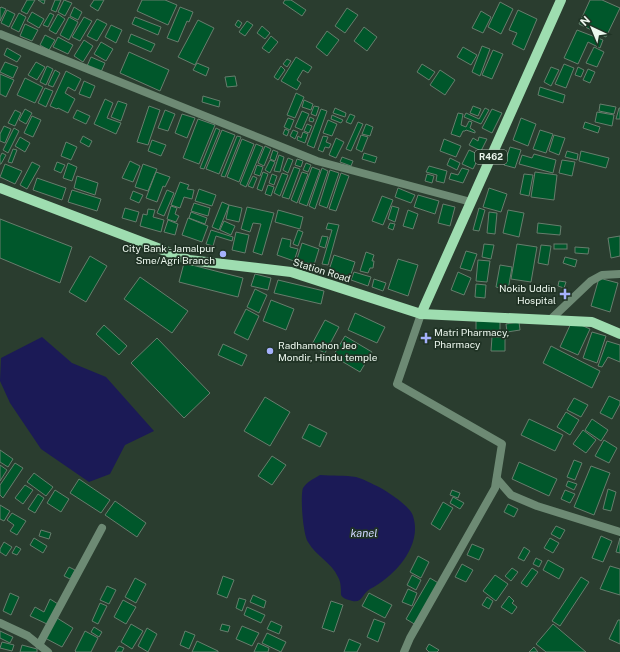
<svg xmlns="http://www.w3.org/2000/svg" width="620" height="652" font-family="'Public Sans',sans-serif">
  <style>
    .water { fill: #1b1a56 }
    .building { fill: #00572b; stroke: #677d6d }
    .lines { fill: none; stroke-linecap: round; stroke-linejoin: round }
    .street { stroke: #6d8a74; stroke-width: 8 }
    .primary { stroke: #9eddb0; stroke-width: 10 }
    .poi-dot { fill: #a5b1fc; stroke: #203325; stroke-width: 1.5 }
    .labels { text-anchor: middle; stroke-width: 3.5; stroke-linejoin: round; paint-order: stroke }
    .shield { fill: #203325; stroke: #afbcb2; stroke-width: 1 }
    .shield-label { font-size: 9px; font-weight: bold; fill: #ecf7ee }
    .poi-label { font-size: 10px; fill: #ecf7ee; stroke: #203325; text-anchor: end }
    .street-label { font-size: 10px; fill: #ecf7ee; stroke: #203325 }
    .water-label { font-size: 11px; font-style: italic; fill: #d1d8ff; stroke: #203325 }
  </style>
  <rect width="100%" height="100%" fill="#2a3d2f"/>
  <g class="water">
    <path d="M42,337L72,363L106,377L154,431L125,445L110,474L89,482L41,449L10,403L0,381L1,358Z"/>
    <path d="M320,475C332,476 345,475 356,477C364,479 372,484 379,487C388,492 410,506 413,516C423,546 394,577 370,589C361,594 363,605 349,600C345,599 343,598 341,595C341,589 341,582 338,577C332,563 316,556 308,542C303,535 300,496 303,488C307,482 313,479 320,475Z"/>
  </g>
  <g class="building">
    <path d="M27,0H35L27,14L21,11Z"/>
    <path d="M38,0H45L44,4Z"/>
    <path d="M55,0H61L56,12L51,10Z"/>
    <path d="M64,0L72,3L65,16L58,12Z"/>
    <path d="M94,0H104L98,11L90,6Z"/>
    <path d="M142,0H165L177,5L168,25L137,11Z"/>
    <path d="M285,0H291L306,10L302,16L283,3Z"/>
    <path d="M590,0H602L620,8L606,37L579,24Z"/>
    <path d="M500,2L513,9L501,34L488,27Z"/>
    <path d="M1,7L6,9L0,21V8Z"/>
    <path d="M74,7L82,12L78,20L70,16Z"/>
    <path d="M180,7L193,12L189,22L187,21L178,42L167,38Z"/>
    <path d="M347,8L358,15L345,33L335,26Z"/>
    <path d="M7,10L15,14L9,27L1,23Z"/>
    <path d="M518,10L537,19L524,50L512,44L517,33L509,30Z"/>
    <path d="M481,11L491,17L483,33L472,28Z"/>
    <path d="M32,12L44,19L39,28L27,21Z"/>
    <path d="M19,13L26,17L19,32L11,28Z"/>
    <path d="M50,13L54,15L48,27L43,25Z"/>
    <path d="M58,14L65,19L56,34L49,30Z"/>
    <path d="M69,17L78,22L69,40L60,35Z"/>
    <path d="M84,17L92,21L80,41L72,37Z"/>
    <path d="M135,17L161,27L158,35L132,24Z"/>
    <path d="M97,19L107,24L97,41L87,36Z"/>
    <path d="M198,20L214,28L195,65L178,57Z"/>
    <path d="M238,20L242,23L239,28L235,25Z"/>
    <path d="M247,21L253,25L245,36L239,32Z"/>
    <path d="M25,24L38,30L32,41L20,36Z"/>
    <path d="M111,25L122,30L116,43L105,37Z"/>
    <path d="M262,26L270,33L265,39L257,33Z"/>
    <path d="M364,27L377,37L367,51L354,41Z"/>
    <path d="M577,30L603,40L600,48L588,42L578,64L564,58Z"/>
    <path d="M327,31L339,40L327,56L316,47Z"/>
    <path d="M131,34L155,44L151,52L128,42Z"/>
    <path d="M45,35L55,40L49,50L40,45Z"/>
    <path d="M271,36L278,42L269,53L262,48Z"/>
    <path d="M58,37L73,45L68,54L53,47Z"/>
    <path d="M84,40L93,46L83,62L74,56Z"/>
    <path d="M101,42L113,49L106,61L94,54Z"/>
    <path d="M482,46L490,49L480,76L472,72Z"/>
    <path d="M463,47L477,55L471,65L457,57Z"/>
    <path d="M594,47L604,52L597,67L586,63Z"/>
    <path d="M7,48L21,56L17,62L4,55Z"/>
    <path d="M493,50L503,54L492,79L482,75Z"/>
    <path d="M129,52L169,70L160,91L120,73Z"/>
    <path d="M91,57L105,63L101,72L87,66Z"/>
    <path d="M296,57L312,67L308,73L303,70L297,80L301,83L297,90L281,81Z"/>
    <path d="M287,59L291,61L287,67L283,64Z"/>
    <path d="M5,62L18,67L13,78L0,72Z"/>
    <path d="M36,62L45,67L37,80L28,75Z"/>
    <path d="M197,63L209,68L206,76L193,70Z"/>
    <path d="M422,64L435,72L429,80L417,72Z"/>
    <path d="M564,64L574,68L566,88L555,84Z"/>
    <path d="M47,66L53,69L46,85L40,82Z"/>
    <path d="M281,66L285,70L278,80L274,77Z"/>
    <path d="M551,67L559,70L551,86L544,82Z"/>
    <path d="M578,67L584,70L581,77L575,75Z"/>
    <path d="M588,69L595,72L590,83L583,80Z"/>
    <path d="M55,70L60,73L53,87L48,85Z"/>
    <path d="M440,70L455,80L445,95L430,85Z"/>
    <path d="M66,71L81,79L75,91L68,87L65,93L75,99L68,113L58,108L57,109L50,106Z"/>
    <path d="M0,74L14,80L6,97L0,94Z"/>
    <path d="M235,76L237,86L227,87L225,77Z"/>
    <path d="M25,78L43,87L35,103L17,95Z"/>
    <path d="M84,81L95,86L90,98L79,94Z"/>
    <path d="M540,87L565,95L563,103L538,95Z"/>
    <path d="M45,88L53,91L46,107L38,103Z"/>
    <path d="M296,93L304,97L295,118L287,115Z"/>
    <path d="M203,96L220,101L219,107L202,102Z"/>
    <path d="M105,99L113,103L107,118L121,123L116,134L94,124Z"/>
    <path d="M304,100L313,104L311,110L302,107Z"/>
    <path d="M118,101L127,104L121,121L111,117Z"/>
    <path d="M600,104L616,107L614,114L599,111Z"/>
    <path d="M149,106L160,110L148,145L137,142Z"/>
    <path d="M314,106L319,107L316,116L311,114Z"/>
    <path d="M473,106L481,109L478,116L470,113Z"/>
    <path d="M335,108L346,113L345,117L333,113Z"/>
    <path d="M485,108L489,110L481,124L464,117L466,113L479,119Z"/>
    <path d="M619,108H620V119H616Z"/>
    <path d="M25,109L32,113L26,124L19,120Z"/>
    <path d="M321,109L327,111L314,148L307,145Z"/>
    <path d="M492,109L502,113L492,133L482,128Z"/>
    <path d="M15,110L21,113L15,126L8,123Z"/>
    <path d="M77,110L90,116L86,124L73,118Z"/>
    <path d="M165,110L175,114L168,131L158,128Z"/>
    <path d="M302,111L309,114L302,130L295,127Z"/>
    <path d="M597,112L614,115L612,126L595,122Z"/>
    <path d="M458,113L463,114L461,125L466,127L469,121L472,122L470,128L475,131V133L466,130L465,131H463L460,137L451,134Z"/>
    <path d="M182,114L195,118L187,138L175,133Z"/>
    <path d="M350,114L355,116L351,124L346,122Z"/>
    <path d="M332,115L343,120L341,123L331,119Z"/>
    <path d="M32,116L41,120L33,137L24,133Z"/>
    <path d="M310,117L314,119L313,122L309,121Z"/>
    <path d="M288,118L294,120L290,130L284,127Z"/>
    <path d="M521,118L536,124L528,146L513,140Z"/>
    <path d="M198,119L215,125L199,164L183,158Z"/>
    <path d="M328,120L337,124L332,136L323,133Z"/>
    <path d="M358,122L363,124L351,151L346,149Z"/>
    <path d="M585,122L600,127L598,133L583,128Z"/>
    <path d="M307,124L312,126L309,133L304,131Z"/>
    <path d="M366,124L373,127L370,136L362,134Z"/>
    <path d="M4,126L11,129L5,143L0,141V134Z"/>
    <path d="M14,128L19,131L8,153L3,150Z"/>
    <path d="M216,128L220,130L204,169L200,168Z"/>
    <path d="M285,129L289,131L287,136L283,134Z"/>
    <path d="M222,130L235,135L219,174L206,169Z"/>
    <path d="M293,130L298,132L295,139L290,136Z"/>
    <path d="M540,130L553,134L546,153L533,149Z"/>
    <path d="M303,132L308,134L305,143L297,140L298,136L301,138Z"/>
    <path d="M361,135L368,137L362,152L356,149Z"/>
    <path d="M554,135L565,138L559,155L549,151Z"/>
    <path d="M83,136L92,141L89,147L80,142Z"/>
    <path d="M237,136L241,137L225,177L221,176Z"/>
    <path d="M323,136L328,137L326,142L331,144L329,148L325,147L323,152L318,150Z"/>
    <path d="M20,137L30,143L25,152L15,146Z"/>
    <path d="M479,137L487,139L481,151L469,145L473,138L478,141Z"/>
    <path d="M336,138L344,142L336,158L329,155Z"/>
    <path d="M242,139L254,144L239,182L227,177Z"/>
    <path d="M444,139L461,146L456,157L440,151Z"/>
    <path d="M152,140L166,145L161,156L148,151Z"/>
    <path d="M66,142L77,147L71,160L61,156Z"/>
    <path d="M256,144L263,147L246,187L240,184Z"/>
    <path d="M265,146L271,149L264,166L258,163Z"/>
    <path d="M510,147L521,150L515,168L504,165Z"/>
    <path d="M13,149L17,150L12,163L8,162Z"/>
    <path d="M273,150L278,152L275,161L270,159Z"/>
    <path d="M469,150L480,155L473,169L462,164Z"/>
    <path d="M567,151L578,154L577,160L565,157Z"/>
    <path d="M581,151L609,158L606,168L579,161Z"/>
    <path d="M2,153L6,155L1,164H0V157Z"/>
    <path d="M364,153L377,157L375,163L362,159Z"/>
    <path d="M534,154L556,160L553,173L519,164L522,155L532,158Z"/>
    <path d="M279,155L284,157L280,172L274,171Z"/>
    <path d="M342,157L353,161L351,166L340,162Z"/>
    <path d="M288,158L293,160L288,173L283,170Z"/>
    <path d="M450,158L460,163L457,170L447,165Z"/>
    <path d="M297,159L303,161L301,167L295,165Z"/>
    <path d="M270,160L275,162L270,173L265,170Z"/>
    <path d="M562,160L575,162L572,176L559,173Z"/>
    <path d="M130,161L140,166L133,182L122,178Z"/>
    <path d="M32,162L40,166L27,189L20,185Z"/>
    <path d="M57,162L65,165L61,173L54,170Z"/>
    <path d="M68,163L77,167L72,181L63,178Z"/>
    <path d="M306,163L311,165L308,172L303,170Z"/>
    <path d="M5,164L22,171L15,184L0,177Z"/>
    <path d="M143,164L157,169L148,191L135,187Z"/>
    <path d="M257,165L263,167L260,176L254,174Z"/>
    <path d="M429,166L447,171L444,183L436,181L437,175L426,172Z"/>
    <path d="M294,167L300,169L289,199L282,197Z"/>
    <path d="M312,167L320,170L307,206L299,203Z"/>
    <path d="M322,168L328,171L315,209L309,206Z"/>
    <path d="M462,168L469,170L463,183L449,179L451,173L458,175Z"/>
    <path d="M330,170L339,173L327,208L319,205Z"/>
    <path d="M156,172L170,177L165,187L163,186L157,202L146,198Z"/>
    <path d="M263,172L268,174L262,191L257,189Z"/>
    <path d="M302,172L308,174L297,203L291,200Z"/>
    <path d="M535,172L557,175L554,200L531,197Z"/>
    <path d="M282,173L288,175L280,196L274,193Z"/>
    <path d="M341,173L349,176L336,211L329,209Z"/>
    <path d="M272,174L277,176L274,185L269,183Z"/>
    <path d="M427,174L434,176L432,183L425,181Z"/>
    <path d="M524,174L533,175L529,196L520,194Z"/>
    <path d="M77,176L98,183L95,195L74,188Z"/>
    <path d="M253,176L257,178L253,188L248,186Z"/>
    <path d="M37,178L66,188L62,200L33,190Z"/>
    <path d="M180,182L189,185L187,189L194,190L192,199L184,197L180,208L171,205Z"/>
    <path d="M268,185L274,187L271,196L265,194Z"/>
    <path d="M398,188L415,195L411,203L395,197Z"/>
    <path d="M489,188L507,194L501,212L483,207Z"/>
    <path d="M199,189L216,195L212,206L195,201Z"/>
    <path d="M72,190L101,199L97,211L68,202Z"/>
    <path d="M167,190L174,193L164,216L157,213Z"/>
    <path d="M133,191L143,195L139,203L130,199Z"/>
    <path d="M418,195L439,201L435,214L414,207Z"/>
    <path d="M382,196L393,200L383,225L372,221Z"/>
    <path d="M222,202L229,205L219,230L212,227Z"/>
    <path d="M194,203L210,208L208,216L191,211Z"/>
    <path d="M443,204L455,207L450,226L438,223Z"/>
    <path d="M229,205L242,208L239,222L226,219Z"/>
    <path d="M171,206L177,208L175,214L179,216L176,222L167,219Z"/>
    <path d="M392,206L399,208L395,222L388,219Z"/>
    <path d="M247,207L274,213L262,255L253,252L261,224L253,223L250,232L241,229Z"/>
    <path d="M125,208L139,212L136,222L122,218Z"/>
    <path d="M479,208L485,210L479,231L473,230Z"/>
    <path d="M148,209L155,210L153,217L164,220L161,232L140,226L143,214L147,215Z"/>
    <path d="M278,210L303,217L300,229L275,222Z"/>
    <path d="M408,210L418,214L413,229L403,226Z"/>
    <path d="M508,210L524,213L519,237L503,233Z"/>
    <path d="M191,212L207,218L205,224L189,218Z"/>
    <path d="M489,212L497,213L495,234L487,233Z"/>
    <path d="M188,218L208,226L202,242L182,235Z"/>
    <path d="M0,219L72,247L60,283L0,258Z"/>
    <path d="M168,220L178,224L175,235L164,232Z"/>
    <path d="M224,221L235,226L231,235L220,230Z"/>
    <path d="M328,223L339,225L328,265L322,264L332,230L326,229Z"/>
    <path d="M390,223L395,224L393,230L388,228Z"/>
    <path d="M538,223L561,226L560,235L537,233Z"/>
    <path d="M211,230L233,237L232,241L216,236L213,246L206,244Z"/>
    <path d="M298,230L303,232L298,246L293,244Z"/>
    <path d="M236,232L249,235L245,253L232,250Z"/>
    <path d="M322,236L328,237L325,248L319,246Z"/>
    <path d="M620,236V256L611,258L608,238Z"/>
    <path d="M282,238L291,240L290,247L298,249L294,261L277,255Z"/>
    <path d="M302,243L319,249L314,265L307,263V265L296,262Z"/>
    <path d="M484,244L494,245L491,259L482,257Z"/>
    <path d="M517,244L537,247L531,282L511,279Z"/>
    <rect x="554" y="244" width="13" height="5"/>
    <path d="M541,245L551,246L548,265L538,263Z"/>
    <path d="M575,247L589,248L588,254L575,253Z"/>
    <path d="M466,251L477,254L471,271L460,268Z"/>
    <path d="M366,252L374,255L372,261H374L373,268H370L368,273L360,271Z"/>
    <path d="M334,255L355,262L349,280L328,273Z"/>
    <path d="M90,256L107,266L86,302L69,292Z"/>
    <path d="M565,257L577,260L575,267L563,263Z"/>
    <path d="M398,259L418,265L408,296L388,289Z"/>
    <path d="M478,260L490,261L487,282L476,281Z"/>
    <path d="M184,263L243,278L238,297L179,282Z"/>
    <path d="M500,265L512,267L508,290L496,287Z"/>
    <path d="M354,272L371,277L368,286L351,280Z"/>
    <path d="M458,272L471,278L464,295L451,290Z"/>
    <path d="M255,274L271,278L268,290L251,286Z"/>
    <path d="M140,277L188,311L172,333L124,299Z"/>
    <path d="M599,278L618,283L610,312L591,306Z"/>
    <path d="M374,279L386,283L383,291L372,287Z"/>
    <path d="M278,280L324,291L321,304L274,293Z"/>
    <path d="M559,281L566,282L564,288L558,286Z"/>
    <path d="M476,284L486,285L485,298L475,297Z"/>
    <path d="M255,289L267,295L259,313L247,307Z"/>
    <path d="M271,300L294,309L286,330L263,321Z"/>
    <path d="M246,309L259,316L248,340L234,333Z"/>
    <path d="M355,313L385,327L377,343L348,330Z"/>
    <path d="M325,320L339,327L325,353L311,346Z"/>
    <rect x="476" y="321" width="24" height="12"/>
    <path d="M572,321L590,329L578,355L560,347Z"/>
    <path d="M519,322L520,330L507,332L506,324Z"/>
    <path d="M104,325L127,346L119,355L96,334Z"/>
    <path d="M592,332L606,336L597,363L583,358Z"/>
    <path d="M345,336L372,352L360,372L333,356Z"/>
    <path d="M492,337H505V351H491Z"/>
    <path d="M157,338L210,393L184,418L131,363Z"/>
    <path d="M607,341L620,345V362L608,357L602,367L598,366Z"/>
    <path d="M223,344L247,355L242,366L218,355Z"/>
    <path d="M551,346L600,371L592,388L543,363Z"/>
    <path d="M609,396L620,401V404L612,419L600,413Z"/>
    <path d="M265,397L290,412L270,446L244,431Z"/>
    <path d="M574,398L588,405L581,417L567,410Z"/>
    <path d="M566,412L579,420L570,435L557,427Z"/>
    <path d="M529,419L563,435L555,451L521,435Z"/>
    <path d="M592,419L608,430L601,441L585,430Z"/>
    <path d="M309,424L327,433L320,447L302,438Z"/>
    <path d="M583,430L596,440L586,453L573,444Z"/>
    <path d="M604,440L617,448L609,463L595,456Z"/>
    <path d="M0,450L13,459L8,467L0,462Z"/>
    <path d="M272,456L286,465L272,485L258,476Z"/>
    <path d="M574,460L582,463L575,480L567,477Z"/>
    <path d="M519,462L557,479L549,496L512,479Z"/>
    <path d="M15,463L23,468L3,498L0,495V485Z"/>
    <path d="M0,465L7,470L0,481Z"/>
    <path d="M591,466L610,473L594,515L574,507Z"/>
    <path d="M34,473L53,487L46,496L27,482Z"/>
    <path d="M79,479L110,500L101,513L70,493Z"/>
    <path d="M568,481L577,484L574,490L566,486Z"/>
    <path d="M25,485L33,490L23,504L15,498Z"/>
    <path d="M608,489L616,492L611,511L603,509Z"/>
    <path d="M55,490L69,499L61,512L47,503Z"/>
    <path d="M452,490L460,493L458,498L450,495Z"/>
    <path d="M565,490L575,494L570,503L561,499Z"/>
    <path d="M38,494L44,498L35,513L28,509Z"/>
    <path d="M453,497L464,503L460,509L450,503Z"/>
    <path d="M115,501L146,523L137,537L105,515Z"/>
    <path d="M443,502L453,508L440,530L431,524Z"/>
    <path d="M508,504L518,509L514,517L504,512Z"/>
    <path d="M0,505L10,511L4,521L0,519Z"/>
    <path d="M12,513L26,521L17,535L10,531L14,525L7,520Z"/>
    <path d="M556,526L565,530L560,539L551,534Z"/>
    <path d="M41,530L51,533L49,539L39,536Z"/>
    <path d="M601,536L612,541L603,562L592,558Z"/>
    <path d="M34,538L47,546L43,553L30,545Z"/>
    <path d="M550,538L559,543L553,553L544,548Z"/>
    <path d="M620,538V553L616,552Z"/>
    <path d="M4,542L12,547L6,556L0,552V549Z"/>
    <path d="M472,544L484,549L479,560L467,555Z"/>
    <path d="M16,546L21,549L17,555L12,553Z"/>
    <path d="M524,547L530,551L524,561L518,558Z"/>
    <path d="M418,556L429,562L421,578L410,572Z"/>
    <path d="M536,558L542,561L539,567L533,564Z"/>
    <path d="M548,560L564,569L559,579L543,570Z"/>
    <path d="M462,564L473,570L466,582L455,577Z"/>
    <path d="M610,566L620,569V595L600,589Z"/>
    <path d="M69,567L75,570L70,579L64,576Z"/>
    <path d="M512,568L518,572L511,581L505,576Z"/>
    <path d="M532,568L538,572L527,587L521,583Z"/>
    <path d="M412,575L421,580L416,590L407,585Z"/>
    <path d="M495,575L508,584L496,601L483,591Z"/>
    <path d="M223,576L234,580L227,598L217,594Z"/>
    <path d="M581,577L589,582L560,626L552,621Z"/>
    <path d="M135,578L146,584L136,603L125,597Z"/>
    <path d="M430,578L440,584L416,625L406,619Z"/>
    <path d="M107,586L116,590L109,604L100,600Z"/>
    <path d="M408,589L417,593L412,606L402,602Z"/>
    <path d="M10,593L19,597L11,615L3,611Z"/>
    <path d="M369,593L392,605L385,618L362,606Z"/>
    <path d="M253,595L266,601L264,608L250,602Z"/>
    <path d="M509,596L514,601L512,603L517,607L512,614L501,607Z"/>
    <path d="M487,597L493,601L489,609L482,605Z"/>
    <path d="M239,598L246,600L242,611L236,608Z"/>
    <path d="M50,599L58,604L47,624L30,616L35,607L44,612Z"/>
    <path d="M123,600L136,607L126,624L114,617Z"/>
    <path d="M331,601L343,605L334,632L322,628Z"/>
    <path d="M100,603L107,606L98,624L92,621Z"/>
    <path d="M247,607L265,615L261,623L244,615Z"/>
    <path d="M57,618L73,628L62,647L45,638Z"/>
    <path d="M374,619L385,623L378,642L367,637Z"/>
    <path d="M618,620H620V644L609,639Z"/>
    <path d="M271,621L282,626L279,634L267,629Z"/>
    <path d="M131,624L143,631L132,649L121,642Z"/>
    <path d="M222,624L230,626L228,632L220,630Z"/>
    <path d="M553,624L586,652H546L536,644Z"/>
    <path d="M242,626L259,633L252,646L236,639Z"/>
    <path d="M94,627L102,632L99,637L91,632Z"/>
    <path d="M147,628L157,634L148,652L138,646Z"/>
    <path d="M0,631L13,637L10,643L0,638Z"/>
    <path d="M85,631L98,638L91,652H76L75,651Z"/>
    <path d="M185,631L195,635L189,649L180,645Z"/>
    <path d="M267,633L286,642L281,652L262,643Z"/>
    <path d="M349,639L361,644L357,652H344Z"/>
    <path d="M197,641L218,651V652H192Z"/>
    <path d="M2,642L14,645L12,651L0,648Z"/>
    <path d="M258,643L269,648L268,652H254Z"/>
    <path d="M429,644L439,650L437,652H429L426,649Z"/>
    <path d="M22,645L37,649V652H20Z"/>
    <path d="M119,646L124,648L122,652H115Z"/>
    <path d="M534,647L538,652H529Z"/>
  </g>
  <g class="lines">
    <g class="street">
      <path d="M0,34L317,161L471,202"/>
      <path d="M550,320L591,281L602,275L620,274"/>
      <path d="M497,479L511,495L537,506L620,532"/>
      <path d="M0,623L28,636L48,652"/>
      <path d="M39,645L102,528"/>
      <path d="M404,652L410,638L495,488L502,444L397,384L421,314"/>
    </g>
    <g class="primary">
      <path d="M0,188L189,260L291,272L421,314L592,322L620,334"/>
      <path d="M421,314L561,0"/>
    </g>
  </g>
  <g class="poi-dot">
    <circle cx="223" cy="254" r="4"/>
    <path d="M563 288h4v4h4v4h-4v4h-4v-4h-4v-4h4z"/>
    <path d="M424 332h4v4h4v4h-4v4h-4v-4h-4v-4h4z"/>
    <circle cx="270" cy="351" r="4"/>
  </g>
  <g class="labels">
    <rect class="shield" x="475" y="150" width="32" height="14" rx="3"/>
    <g class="shield-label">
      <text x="491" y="160">R462</text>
    </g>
    <g class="poi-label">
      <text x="215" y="252">City Bank - Jamalpur<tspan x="215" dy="12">Sme/Agri Branch</tspan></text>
      <text x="556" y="292">Nokib Uddin<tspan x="556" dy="12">Hospital</tspan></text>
      <text x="434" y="336" text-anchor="start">Matri Pharmacy,<tspan x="434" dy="12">Pharmacy</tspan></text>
      <text x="278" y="349" text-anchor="start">Radhamohon Jeo<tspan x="278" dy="12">Mondir, Hindu temple</tspan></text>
    </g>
    <g class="street-label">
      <text transform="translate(322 270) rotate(17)" y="4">Station Road</text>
    </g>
    <g class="water-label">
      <text x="364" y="537">kanel</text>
    </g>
  </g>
  <g transform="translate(592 28) rotate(316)" stroke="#203325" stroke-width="3" paint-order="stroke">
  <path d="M0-3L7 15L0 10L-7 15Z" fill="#ecf7ee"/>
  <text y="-6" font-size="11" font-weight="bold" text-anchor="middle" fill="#ecf7ee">N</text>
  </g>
</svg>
